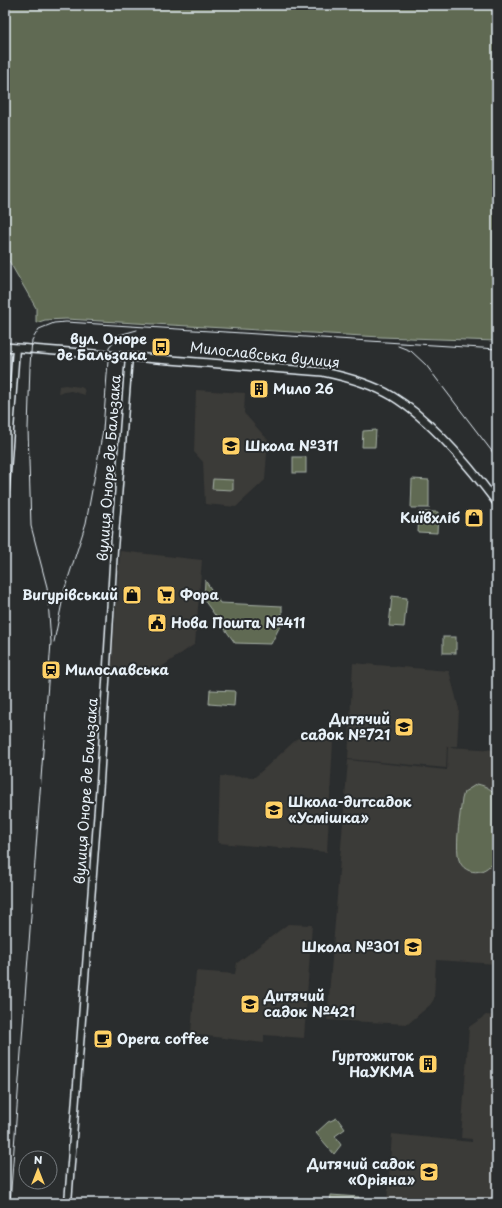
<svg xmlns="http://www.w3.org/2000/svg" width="502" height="1208" font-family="'Playpen Sans',sans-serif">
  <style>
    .built { fill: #3b3a37 }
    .green { fill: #616b52; stroke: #a4aea5 }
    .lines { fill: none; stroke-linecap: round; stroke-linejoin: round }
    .tertiary-casing { stroke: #e8f1f8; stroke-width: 9 }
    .secondary-casing { stroke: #e8f1f8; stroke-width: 10 }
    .tertiary { stroke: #2a2d2e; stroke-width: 6 }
    .secondary { stroke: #2a2d2e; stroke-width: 7 }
    .tram { stroke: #e8f1f8; stroke-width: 1 }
    .labels { text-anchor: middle; stroke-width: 4; stroke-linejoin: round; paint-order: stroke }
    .poi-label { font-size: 14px; font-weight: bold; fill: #e8f1f8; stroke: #2a2d2e; text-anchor: start }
    .street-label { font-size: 14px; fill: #e8f1f8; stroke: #2a2d2e }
  </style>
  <rect width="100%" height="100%" fill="#2a2d2e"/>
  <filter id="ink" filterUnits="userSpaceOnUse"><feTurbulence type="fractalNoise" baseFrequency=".025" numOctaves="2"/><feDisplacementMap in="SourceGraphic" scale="8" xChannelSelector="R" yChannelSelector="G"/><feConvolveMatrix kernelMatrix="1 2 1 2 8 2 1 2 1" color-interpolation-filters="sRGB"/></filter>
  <g filter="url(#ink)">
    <g class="built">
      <path d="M5,358L8,370L5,424Z"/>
      <path d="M65,385L81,387L84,389L85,395L71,391L58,393L59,386Z"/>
      <path d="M196,390L245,393L244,413L268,440L265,480L236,507L205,504L203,462L194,452Z"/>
      <path d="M120,551L202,560L195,644L147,677L111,675Z"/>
      <path d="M353,663L449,671L459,709L457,746H447L446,768L348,759Z"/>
      <path d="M298,738L333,741L327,852L218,843L220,776L255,777Z"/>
      <path d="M448,747L497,750V964L436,960L434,999L430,1005L408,1024L327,1020L348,760L447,770Z"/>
      <path d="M288,924L312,925L304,1038L264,1035V1043L191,1034L196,971L235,974L237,963Z"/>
      <path d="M486,1015L497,1016V1203H387L392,1134L472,1142V1139L461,1138L469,1027Z"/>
    </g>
    <g class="green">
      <path d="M5,5H497V341L381,337L66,319L45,320L36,323V308L9,261H5Z"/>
      <path d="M376,430L375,447H362L363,431Z"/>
      <rect x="293" y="457" width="13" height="16"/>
      <path d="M213,479L233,480V490L212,489Z"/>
      <path d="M412,479L429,480V508H411Z"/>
      <path d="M419,512H438L437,533L418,532Z"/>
      <path d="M205,580L220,603L282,606V622L271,644L235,643L204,600Z"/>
      <path d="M392,596L407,598L404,627L389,626Z"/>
      <rect x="443" y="637" width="13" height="16"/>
      <path d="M210,690L235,691L234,706L209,704Z"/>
      <path d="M477,784C486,786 492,789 497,797L496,854C490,878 460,877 458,855C456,839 460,816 462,799L464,792Z"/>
      <path d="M337,1118L345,1129L335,1136L341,1145L334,1154L316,1133L328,1122Z"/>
      <path d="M331,1195L359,1197L358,1203H330Z"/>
    </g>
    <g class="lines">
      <defs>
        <g id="tertiary">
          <path d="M5,500L16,348"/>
          <path d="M68,1203L100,782L114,549L129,356"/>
        </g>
        <path id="secondary" d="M5,347L323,372C347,377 372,384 392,396C430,419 471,468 497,503"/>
      </defs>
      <use href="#tertiary" class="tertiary-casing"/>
      <use href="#secondary" class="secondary-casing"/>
      <use href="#tertiary" class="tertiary"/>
      <use href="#secondary" class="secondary"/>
      <g class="tram">
        <path d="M398,346L411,351L426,365L497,458"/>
        <path d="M54,642L65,588L86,523L103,430L109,347L119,335L137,330"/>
        <path d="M10,1203L51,642L47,587L31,526L28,429L30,365L32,340L39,329L54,323L66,322L497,349"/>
      </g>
    </g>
  </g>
  <defs>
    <symbol id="bus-square" viewBox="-11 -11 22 22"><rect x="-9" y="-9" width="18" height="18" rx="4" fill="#ffd166" stroke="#2a2d2e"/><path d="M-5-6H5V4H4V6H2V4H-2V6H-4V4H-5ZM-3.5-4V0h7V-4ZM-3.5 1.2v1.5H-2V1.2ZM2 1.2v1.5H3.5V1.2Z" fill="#111"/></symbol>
    <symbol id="building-square" viewBox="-11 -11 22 22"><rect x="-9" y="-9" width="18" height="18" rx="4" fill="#ffd166" stroke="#2a2d2e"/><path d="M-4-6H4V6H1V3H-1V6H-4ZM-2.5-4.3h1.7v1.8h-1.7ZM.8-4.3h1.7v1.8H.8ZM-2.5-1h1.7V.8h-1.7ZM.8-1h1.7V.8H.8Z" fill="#111"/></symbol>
    <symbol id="school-square" viewBox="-11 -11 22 22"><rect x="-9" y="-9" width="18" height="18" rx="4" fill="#ffd166" stroke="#2a2d2e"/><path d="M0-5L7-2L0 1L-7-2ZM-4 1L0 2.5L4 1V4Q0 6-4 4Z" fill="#111"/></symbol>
    <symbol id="shop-square" viewBox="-11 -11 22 22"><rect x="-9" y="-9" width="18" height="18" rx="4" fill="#ffd166" stroke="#2a2d2e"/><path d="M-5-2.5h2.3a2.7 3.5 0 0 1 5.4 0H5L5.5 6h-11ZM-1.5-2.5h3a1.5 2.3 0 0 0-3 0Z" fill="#111"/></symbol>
    <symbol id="supermarket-square" viewBox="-11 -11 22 22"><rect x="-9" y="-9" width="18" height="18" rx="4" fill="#ffd166" stroke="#2a2d2e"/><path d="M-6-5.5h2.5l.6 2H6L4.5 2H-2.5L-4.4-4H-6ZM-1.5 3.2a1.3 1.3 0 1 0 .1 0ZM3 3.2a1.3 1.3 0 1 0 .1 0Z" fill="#111"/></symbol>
    <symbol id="civic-square" viewBox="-11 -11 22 22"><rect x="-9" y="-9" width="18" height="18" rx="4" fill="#ffd166" stroke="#2a2d2e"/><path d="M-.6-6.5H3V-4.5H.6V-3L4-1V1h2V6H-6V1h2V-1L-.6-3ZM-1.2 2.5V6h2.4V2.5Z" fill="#111"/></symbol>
    <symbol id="station-square" viewBox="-11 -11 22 22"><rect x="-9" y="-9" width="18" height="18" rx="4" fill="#ffd166" stroke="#2a2d2e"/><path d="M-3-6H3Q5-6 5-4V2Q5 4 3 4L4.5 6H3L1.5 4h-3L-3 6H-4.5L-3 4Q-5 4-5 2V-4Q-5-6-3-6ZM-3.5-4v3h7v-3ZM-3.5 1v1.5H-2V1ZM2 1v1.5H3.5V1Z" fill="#111"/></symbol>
    <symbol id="cafe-square" viewBox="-11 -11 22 22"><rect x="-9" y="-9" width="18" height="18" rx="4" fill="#ffd166" stroke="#2a2d2e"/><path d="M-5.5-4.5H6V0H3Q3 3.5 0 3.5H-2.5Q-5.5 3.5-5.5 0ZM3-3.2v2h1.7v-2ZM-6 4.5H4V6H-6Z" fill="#111"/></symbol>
  </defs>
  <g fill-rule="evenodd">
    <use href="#bus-square" x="150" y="336" width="22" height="22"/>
    <use href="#building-square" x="248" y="378" width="22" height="22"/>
    <use href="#school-square" x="220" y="435" width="22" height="22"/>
    <use href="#shop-square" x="463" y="507" width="22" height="22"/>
    <use href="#shop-square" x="121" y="584" width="22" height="22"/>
    <use href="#supermarket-square" x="155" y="584" width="22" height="22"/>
    <use href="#civic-square" x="146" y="612" width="22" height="22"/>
    <use href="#station-square" x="40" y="659" width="22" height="22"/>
    <use href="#school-square" x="393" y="716" width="22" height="22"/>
    <use href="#school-square" x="263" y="799" width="22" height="22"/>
    <use href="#school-square" x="402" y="936" width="22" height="22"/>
    <use href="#school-square" x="239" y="993" width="22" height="22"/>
    <use href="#cafe-square" x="92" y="1028" width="22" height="22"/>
    <use href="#building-square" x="417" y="1053" width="22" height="22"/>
    <use href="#school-square" x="418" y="1161" width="22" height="22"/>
  </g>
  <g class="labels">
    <g class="poi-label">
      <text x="147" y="344" text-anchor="end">вул. Оноре<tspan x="147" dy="16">де Бальзака</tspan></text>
      <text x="273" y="394">Мило 26</text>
      <text x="245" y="451">Школа №311</text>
      <text x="460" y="523" text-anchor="end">Київхліб</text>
      <text x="118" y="600" text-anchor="end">Вигурівський</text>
      <text x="180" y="600">Фора</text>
      <text x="171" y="628">Нова Пошта №411</text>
      <text x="65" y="675">Милославська</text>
      <text x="390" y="724" text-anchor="end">Дитячий<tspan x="390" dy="16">садок №721</tspan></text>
      <text x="288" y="807">Школа-дитсадок<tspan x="288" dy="16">«Усмішка»</tspan></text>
      <text x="399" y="952" text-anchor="end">Школа №301</text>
      <text x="264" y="1001">Дитячий<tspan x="264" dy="16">садок №421</tspan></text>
      <text x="117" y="1044">Opera coffee</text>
      <text x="414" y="1061" text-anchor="end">Гуртожиток<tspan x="414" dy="16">НаУКМА</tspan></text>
      <text x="415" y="1169" text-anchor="end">Дитячий садок<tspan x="415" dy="16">«Оріяна»</tspan></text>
    </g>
    <g class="street-label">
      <text transform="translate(265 355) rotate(6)" y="5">Милославська вулиця</text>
      <text transform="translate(109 468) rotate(-86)" y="5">вулиця Оноре де Бальзака</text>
      <text transform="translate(86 791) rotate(-86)" y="5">вулиця Оноре де Бальзака</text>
    </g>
  </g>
  <rect width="502" height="1208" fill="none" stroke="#2a2d2e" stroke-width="20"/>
  <rect x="10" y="10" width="482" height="1188" fill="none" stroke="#e8f1f8" stroke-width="1.5" filter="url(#ink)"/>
  <g transform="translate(38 1170)"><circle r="19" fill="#2a2d2e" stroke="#767b7f"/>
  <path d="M0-3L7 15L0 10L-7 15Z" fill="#ffd166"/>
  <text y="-6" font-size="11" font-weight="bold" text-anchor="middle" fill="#e8f1f8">N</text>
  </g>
</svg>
